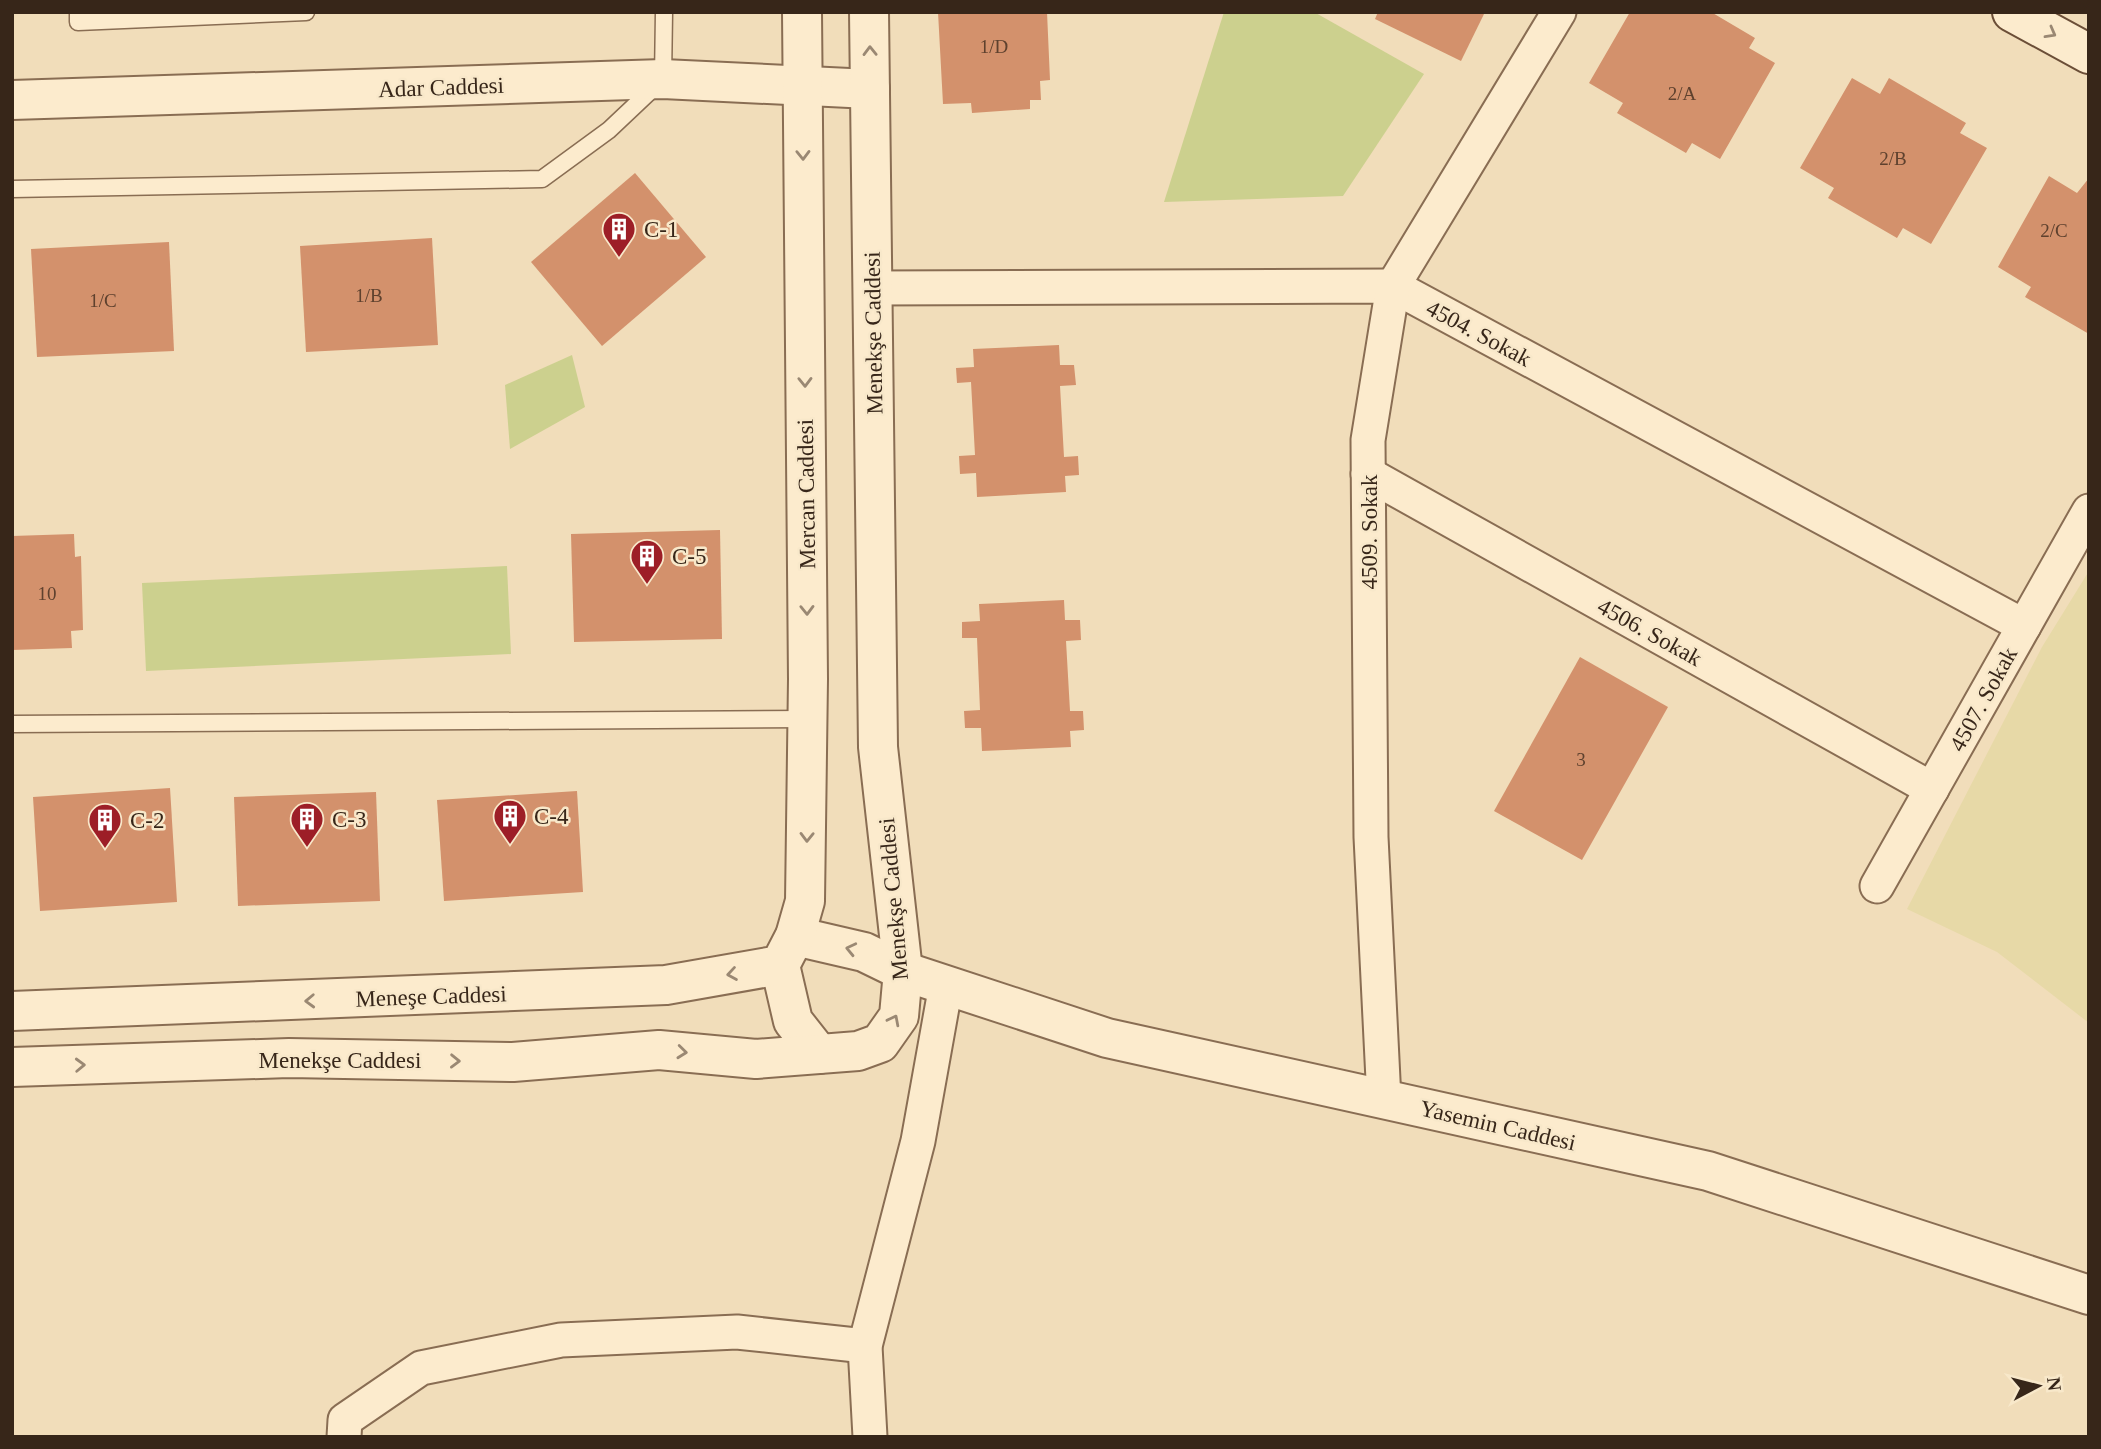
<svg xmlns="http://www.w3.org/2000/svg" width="2101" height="1449" font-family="Georgia,serif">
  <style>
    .farmland { fill: #e7d9a7 }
    .green { fill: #ccd08e }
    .building { fill: #d3916c }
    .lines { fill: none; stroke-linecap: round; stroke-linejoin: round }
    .service-casing { stroke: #896d53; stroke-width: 19 }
    .minor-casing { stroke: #896d53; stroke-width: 37 }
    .tertiary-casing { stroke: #896d53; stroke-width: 42 }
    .secondary-casing { stroke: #6b4e37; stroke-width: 42 }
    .service { stroke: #fcebcd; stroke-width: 16 }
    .minor { stroke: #fcebcd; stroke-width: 33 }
    .tertiary { stroke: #fcebcd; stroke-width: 38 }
    .secondary { stroke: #fcebcd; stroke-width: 38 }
    .oneway { stroke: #9a8873 }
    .labels { text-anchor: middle; stroke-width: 5; stroke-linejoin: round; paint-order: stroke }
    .number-label { font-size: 19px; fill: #5e412e }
    .street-label { font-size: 23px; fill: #372619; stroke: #f8e8ca }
    .poi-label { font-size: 23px; fill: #372619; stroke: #f8e8ca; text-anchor: start }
  </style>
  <rect width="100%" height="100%" fill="#f1ddba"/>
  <path class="farmland" d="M2089,571V1023L1997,952L1907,909L2042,647Z"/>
  <g class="green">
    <path d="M1224,12H1314L1424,74L1343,196L1164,202Z"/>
    <path d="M572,355L585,407L510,449L505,385Z"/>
    <path d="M507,566L511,654L146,671L142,583Z"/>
  </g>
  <g class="building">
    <path d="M938,12H1047L1050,80L1040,81L1041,100H1030V109L972,113L971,103L943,104Z"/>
    <path d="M1378,12H1485L1461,61L1375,19Z"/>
    <path d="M1630,12H1711L1755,38L1749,48L1775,63L1720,159L1692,143L1686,153L1617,113L1623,103L1589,83Z"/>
    <path d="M1852,78L1880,94L1889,78L1966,123L1960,133L1987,148L1931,244L1903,228L1897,238L1828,198L1834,188L1800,168Z"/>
    <path d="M635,173L706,257L602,346L531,262Z"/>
    <path d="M2049,176L2077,193L2089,178V334L2025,297L2031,287L1998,267Z"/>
    <path d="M432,238L438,345L306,352L300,246Z"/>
    <path d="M169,242L174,351L37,357L31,249Z"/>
    <path d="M1059,345L1060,365H1074L1076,385L1060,386L1064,457L1078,456L1079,475L1065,476L1066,492L977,497L976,473L960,474L959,456L975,455L971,382L957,383L956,368L974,367L973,349Z"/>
    <path d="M720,530L722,639L574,642L571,534Z"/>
    <path d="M74,534L75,557L81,556L83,630L71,631L72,648L12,650V536Z"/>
    <path d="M1064,600L1065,620H1080L1081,640L1066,641L1070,711H1083L1084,730L1070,731L1071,747L982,751L981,728H965L964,711L980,710L977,638H962V622L980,621L979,604Z"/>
    <path d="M1580,657L1668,707L1582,860L1494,811Z"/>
    <path d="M170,788L177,902L40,911L33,797Z"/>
    <path d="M577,791L583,892L444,901L437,800Z"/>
    <path d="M376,792L380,901L238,906L234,797Z"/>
  </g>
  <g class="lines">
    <defs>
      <g id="service">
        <path d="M78,12V22L306,12"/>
        <path d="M12,189L542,179L609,130L663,79L664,12"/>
        <path d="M12,724L808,719"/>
      </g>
      <g id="minor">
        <path d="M873,288L1393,286L2024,626"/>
        <path d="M1368,474L1932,789"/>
        <path d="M1877,886L2089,511"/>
        <path d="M1384,1100L1371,837L1368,440L1393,286L1559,12"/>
        <path d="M344,1437L345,1420L421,1368L561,1340L737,1332L865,1346"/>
        <path d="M870,1437L865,1346L918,1141L946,985"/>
      </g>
      <g id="tertiary">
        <path d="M12,100L663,79L870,89"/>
        <path d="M795,936L864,952L903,971L1107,1038L1708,1171L2089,1295"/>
        <path d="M780,965L793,1021L819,1054"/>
        <path d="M12,1011L666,985L780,965L795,936L805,901L808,679L802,12"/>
        <path d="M12,1067L289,1058L513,1062L659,1050L756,1059L858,1051L880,1043L899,1016L903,971L878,747L869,12"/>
      </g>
      <path id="secondary" d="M2012,12L2089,54"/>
    </defs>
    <use href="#service" class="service-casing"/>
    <use href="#minor" class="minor-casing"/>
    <use href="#tertiary" class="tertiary-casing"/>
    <use href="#secondary" class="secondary-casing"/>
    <use href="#service" class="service"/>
    <use href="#minor" class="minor"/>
    <use href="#tertiary" class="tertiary"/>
    <use href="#secondary" class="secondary"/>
  </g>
  <defs><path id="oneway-chevron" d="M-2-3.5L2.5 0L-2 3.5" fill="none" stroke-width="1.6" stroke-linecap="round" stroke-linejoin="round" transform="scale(1.75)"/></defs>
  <g class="oneway">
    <use href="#oneway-chevron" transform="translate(2051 33) rotate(29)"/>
    <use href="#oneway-chevron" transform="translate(870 51) rotate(-91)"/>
    <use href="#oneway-chevron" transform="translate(803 155) rotate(89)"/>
    <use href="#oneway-chevron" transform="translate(805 382) rotate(89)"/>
    <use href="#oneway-chevron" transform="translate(807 610) rotate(89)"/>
    <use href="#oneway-chevron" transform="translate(807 837) rotate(91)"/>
    <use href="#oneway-chevron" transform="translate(851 949) rotate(-167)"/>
    <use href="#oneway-chevron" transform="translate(732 974) rotate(171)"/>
    <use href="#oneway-chevron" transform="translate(310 1001) rotate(178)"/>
    <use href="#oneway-chevron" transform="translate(894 1020) rotate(-63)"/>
    <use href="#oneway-chevron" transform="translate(682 1052) rotate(6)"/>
    <use href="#oneway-chevron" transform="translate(455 1061) rotate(1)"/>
    <use href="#oneway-chevron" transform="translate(80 1065) rotate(-2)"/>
  </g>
  <defs>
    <symbol id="building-pin" viewBox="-11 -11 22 30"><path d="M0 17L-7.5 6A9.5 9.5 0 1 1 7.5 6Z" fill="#9d1e27" stroke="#f8e8ca"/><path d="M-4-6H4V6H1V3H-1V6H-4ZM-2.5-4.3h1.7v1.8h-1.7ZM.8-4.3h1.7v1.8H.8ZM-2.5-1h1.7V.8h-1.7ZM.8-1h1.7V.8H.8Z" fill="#fff"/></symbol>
  </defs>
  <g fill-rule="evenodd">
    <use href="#building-pin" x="600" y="210" width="38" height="52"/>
    <use href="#building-pin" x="628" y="537" width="38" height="52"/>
    <use href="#building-pin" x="491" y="797" width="38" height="52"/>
    <use href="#building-pin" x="288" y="800" width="38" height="52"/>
    <use href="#building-pin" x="86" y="801" width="38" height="52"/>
  </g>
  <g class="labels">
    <g class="number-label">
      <text x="994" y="53">1/D</text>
      <text x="1682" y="100">2/A</text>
      <text x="1893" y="165">2/B</text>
      <text x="2054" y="237">2/C</text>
      <text x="369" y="302">1/B</text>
      <text x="103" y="307">1/C</text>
      <text x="47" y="600">10</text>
      <text x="1581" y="766">3</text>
    </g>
    <g class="street-label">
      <text transform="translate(441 87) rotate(-2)" y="8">Adar Caddesi</text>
      <text transform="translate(873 333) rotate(-91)" y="8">Menekşe Caddesi</text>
      <text transform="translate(1479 333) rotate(28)" y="8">4504. Sokak</text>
      <text transform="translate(806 494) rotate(-91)" y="8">Mercan Caddesi</text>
      <text transform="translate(1369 532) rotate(-90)" y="8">4509. Sokak</text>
      <text transform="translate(1650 632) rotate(29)" y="8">4506. Sokak</text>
      <text transform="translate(1983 699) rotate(-61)" y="8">4507. Sokak</text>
      <text transform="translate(893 899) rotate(-95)" y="8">Menekşe Caddesi</text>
      <text transform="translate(431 996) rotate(-2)" y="8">Meneşe Caddesi</text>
      <text x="340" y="1068">Menekşe Caddesi</text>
      <text transform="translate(1498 1125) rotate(13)" y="8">Yasemin Caddesi</text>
    </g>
    <g class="poi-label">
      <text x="644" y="237">C-1</text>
      <text x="672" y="564">C-5</text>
      <text x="534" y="824">C-4</text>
      <text x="332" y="827">C-3</text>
      <text x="130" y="828">C-2</text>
    </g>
  </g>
  <rect width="2101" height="1449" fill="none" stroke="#372619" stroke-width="28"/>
  <g transform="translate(2038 1386) rotate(83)" stroke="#f8e8ca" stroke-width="5" paint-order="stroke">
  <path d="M0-5L12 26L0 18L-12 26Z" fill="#372619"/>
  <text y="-10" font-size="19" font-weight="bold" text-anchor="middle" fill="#372619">N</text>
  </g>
</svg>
